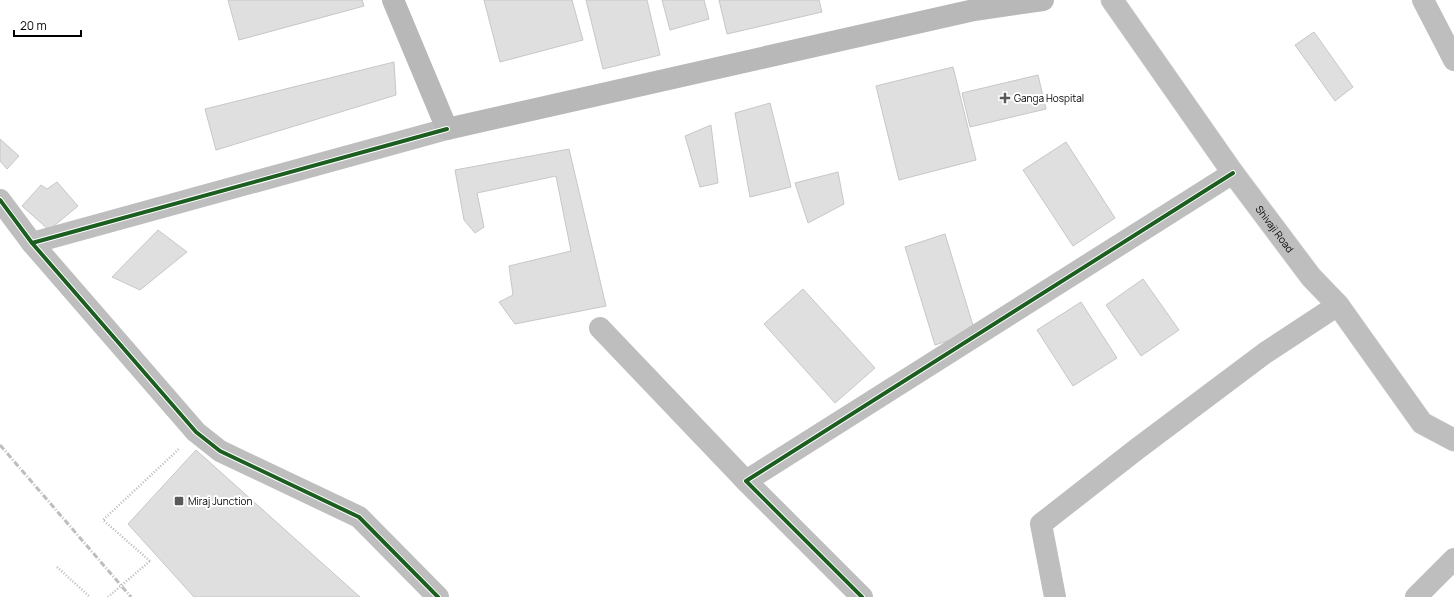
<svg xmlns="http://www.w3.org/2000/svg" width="1454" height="597" font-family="Manrope,sans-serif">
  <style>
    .building { fill: #dfdfdf; stroke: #c7c7c7 }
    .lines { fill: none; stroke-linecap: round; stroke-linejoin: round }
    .primary-casing { stroke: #dbdbdb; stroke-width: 23 }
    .path { stroke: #b9b9b9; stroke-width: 2.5; stroke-dasharray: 1 2; stroke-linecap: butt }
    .minor { stroke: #bebebe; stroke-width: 22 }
    .secondary { stroke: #b8b8b8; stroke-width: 22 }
    .primary { stroke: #bebebe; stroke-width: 22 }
    .rail { stroke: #bebebe; stroke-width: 3; stroke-dasharray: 6 2 1 2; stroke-linecap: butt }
    .path-bridge { stroke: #b9b9b9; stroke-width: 2.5; stroke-dasharray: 1 2; stroke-linecap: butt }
    .cycleway-casing { stroke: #fff; stroke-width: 6 }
    .cycleway { stroke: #1b5e20; stroke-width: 4 }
    .poi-dot { fill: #595959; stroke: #fff; stroke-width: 1.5 }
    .labels { text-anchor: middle; stroke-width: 4; stroke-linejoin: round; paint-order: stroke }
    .poi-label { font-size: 10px; fill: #000; stroke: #fff; text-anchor: start }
    .street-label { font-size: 10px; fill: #000; stroke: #fff }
  </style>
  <rect width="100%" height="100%" fill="#fff"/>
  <g class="building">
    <path d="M228,0H362L364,6L239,40Z"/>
    <path d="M484,0H572L583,40L500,62Z"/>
    <path d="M586,0H647L660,55L603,69Z"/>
    <path d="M662,0H704L709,19L670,30Z"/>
    <path d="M719,0H819L822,12L727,34Z"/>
    <path d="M1314,32L1353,87L1335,101L1295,45Z"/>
    <path d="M394,62L396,95L216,150L205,109Z"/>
    <path d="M953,67L976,160L899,180L876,86Z"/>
    <path d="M1038,75L1046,109L970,127L962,93Z"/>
    <path d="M770,103L791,187L750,197L735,113Z"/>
    <path d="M711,125L718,183L700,187L685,136Z"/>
    <path d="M0,139L19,156L7,169L0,161Z"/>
    <path d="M1066,142L1115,218L1073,246L1023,170Z"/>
    <path d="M569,149L606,306L515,324L499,302L513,295L509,266L571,251L556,176L477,193L484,227L475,233L464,220L455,170Z"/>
    <path d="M838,172L844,204L808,223L795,183Z"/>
    <path d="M57,182L78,206L49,230L22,206L41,185L47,189Z"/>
    <path d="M158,230L187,252L140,290L112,277Z"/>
    <path d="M945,234L975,332L935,345L905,247Z"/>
    <path d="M1143,279L1179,330L1141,356L1106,305Z"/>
    <path d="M803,289L875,368L835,403L764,324Z"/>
    <path d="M1081,302L1117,358L1073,386L1037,330Z"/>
    <path d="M196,450L360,597H194L128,524Z"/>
  </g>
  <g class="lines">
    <defs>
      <g id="primary">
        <path id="s1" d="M1112,0L1233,173L1311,277L1338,305L1422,423L1454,440"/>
      </g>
    </defs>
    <use href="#primary" class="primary-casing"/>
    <g class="path">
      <path d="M150,561L103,520L180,448"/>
      <path d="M57,567L90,597"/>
    </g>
    <g class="minor">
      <path d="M1423,0L1454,60"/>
      <path d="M0,200L32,243L447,129"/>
      <path d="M32,243L196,432L220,451L359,517L438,597"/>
      <path d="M600,328L746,481"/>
      <path d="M862,597L746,481L1233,173"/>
      <path d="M1055,597L1041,524L1137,449L1265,353L1338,305"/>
      <path d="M1416,597L1454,559"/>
    </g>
    <path class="secondary" d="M393,0L447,129L974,10L1043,0"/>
    <use href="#primary" class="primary"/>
    <path class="rail" d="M0,445L131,597"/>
    <path class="path-bridge" d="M108,597L150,561"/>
    <defs>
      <g id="cycleway">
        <path d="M0,200L32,243L447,129"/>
        <path d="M32,243L196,432L220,451L359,517L438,597"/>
        <path d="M862,597L746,481L1233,173"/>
      </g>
    </defs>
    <use href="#cycleway" class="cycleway-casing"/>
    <use href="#cycleway" class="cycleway"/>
  </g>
  <g class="poi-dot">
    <path d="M1003 92h4v4h4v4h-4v4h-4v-4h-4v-4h4z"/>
    <rect x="174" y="496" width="10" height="10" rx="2"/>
  </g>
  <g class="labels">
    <g class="poi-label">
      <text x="1014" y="102">Ganga Hospital</text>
      <text x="188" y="505">Miraj Junction</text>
    </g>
    <g class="street-label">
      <text dy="4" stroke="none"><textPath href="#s1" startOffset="281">Shivaji Road</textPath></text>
    </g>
  </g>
  <path d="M14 30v6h67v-6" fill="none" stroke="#000000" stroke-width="2"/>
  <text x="20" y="30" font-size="12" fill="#000000" stroke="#ffffff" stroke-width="3" paint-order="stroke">20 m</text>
</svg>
